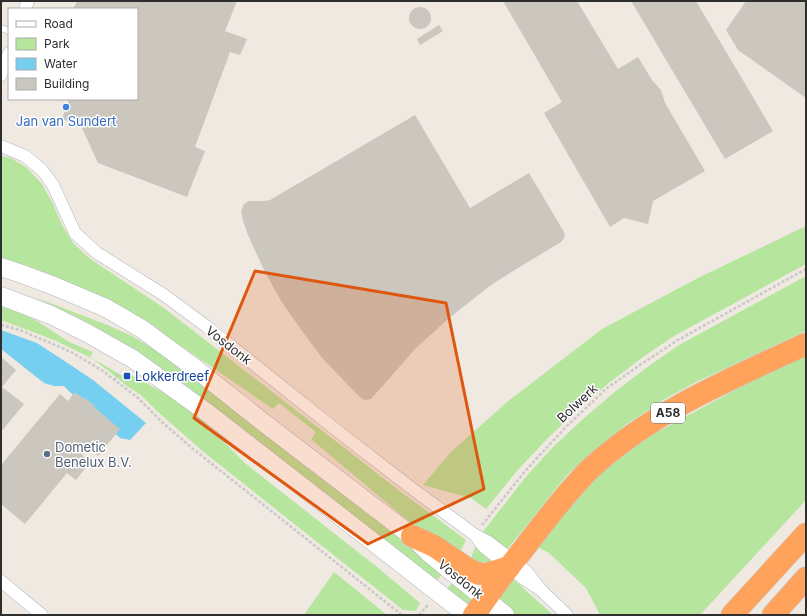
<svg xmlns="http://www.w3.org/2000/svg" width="807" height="616" font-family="Inter,sans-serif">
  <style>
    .green { fill: #b6e59e }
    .water { fill: #75cff0 }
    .building { fill: #cbc7bf }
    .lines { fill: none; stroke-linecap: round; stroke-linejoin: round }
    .service-casing { stroke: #b4b7c1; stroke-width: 7 }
    .minor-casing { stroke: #b4b7c1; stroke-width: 13 }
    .secondary-casing { stroke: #b4b7c1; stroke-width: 19 }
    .motorway-casing { stroke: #c9c9c9; stroke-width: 23 }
    .path { stroke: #c9c9c9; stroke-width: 2.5; stroke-dasharray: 3 2; stroke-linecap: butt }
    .service { stroke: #fff; stroke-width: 6 }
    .minor { stroke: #fff; stroke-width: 12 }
    .secondary { stroke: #fff; stroke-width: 18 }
    .motorway { stroke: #ffa35c; stroke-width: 22 }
    .marked { fill: #df570e; fill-opacity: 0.2; stroke: #df570e; stroke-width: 3; stroke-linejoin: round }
    .shop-dot { fill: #3f7fe0; stroke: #fff; stroke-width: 1.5 }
    .transit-dot { fill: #1a4fb4; stroke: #fff; stroke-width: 1.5 }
    .service-dot { fill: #5c6f8a; stroke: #fff; stroke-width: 1.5 }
    .labels { text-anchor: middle; stroke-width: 3; stroke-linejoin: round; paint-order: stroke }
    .shield { fill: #fff; stroke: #6d6d6d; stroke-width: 1 }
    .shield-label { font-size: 12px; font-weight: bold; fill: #2e2e2e }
    .shop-label { font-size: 13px; fill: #366cbe; stroke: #fff }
    .street-label { font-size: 13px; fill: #2e2e2e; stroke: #fff }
    .transit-label { font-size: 13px; fill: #164399; stroke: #fff; text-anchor: start }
    .service-label { font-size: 13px; fill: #4e5e75; stroke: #fff; text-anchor: start }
  </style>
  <rect width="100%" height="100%" fill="#efe9e1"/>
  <g class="green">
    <path d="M1,156L11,158L27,168L42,184L53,204L62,225L73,243L89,258L164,308L401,492L466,540L458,556L419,530L311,439L316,432L279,403L273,409L133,313L106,299L76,285L42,273L1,262Z"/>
    <path d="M806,226V264L674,336L643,357L610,382L576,411L545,441L516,472L486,509L471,498L423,485L451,452L507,402L602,329L698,278Z"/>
    <path d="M806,276V331L694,383L665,399L627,424L591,453L566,476L506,551L482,533L524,479L552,448L583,419L617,390L649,366L679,345Z"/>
    <path d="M35,297L107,325L132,336L170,359L445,571L436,581L258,442L146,357L116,339L79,318Z"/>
    <path d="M1,305L16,310L37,321L69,342L93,352L90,357L128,379L131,375L177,400L197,415L246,464L377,567L420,603L416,611L403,610L206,454L158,412L142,396L127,386L106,369L93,359L73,349L54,340L1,320Z"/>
    <path d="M806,353V500L700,615H600L586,588L549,553L534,545L577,492L628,448L755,379Z"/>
    <path d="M475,547L495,561C486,563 479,563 470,561Z"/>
    <path d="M334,572L387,615H304Z"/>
    <path d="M512,578L553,615H512L492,600Z"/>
    <path d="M455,579L479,598L473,609L447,589Z"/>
  </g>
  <path class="water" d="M1,330L37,343L63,360L93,380L146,423L130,440L120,438L79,401L64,386H54L44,383L1,349Z"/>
  <g class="building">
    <path d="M77,1H237L225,31L247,39L240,55L230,52L195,147L205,151L187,197L98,163L81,126L62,119L69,99H137V9H73Z"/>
    <path d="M503,1H577L618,69L638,57L652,80L661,90L665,103L705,171L653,201L648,224L624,218L610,227L544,113L562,102Z"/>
    <path d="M631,1H696L773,131L725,159Z"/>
    <path d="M746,1H806V98L738,50L726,30Z"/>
    <circle cx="420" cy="18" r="11"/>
    <path d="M439,25L443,31L420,45L417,39Z"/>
    <path d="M415,115L470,208L529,173L564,232L565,237L561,242L518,268L491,285L448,319L416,348L371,399L365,400L362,399L352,389L323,359L302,331L281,301L264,270L248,235L243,221L241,212L242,209L244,204L249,201H264L270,200Z"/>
    <path d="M1,357L16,370L2,387L24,404L1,432Z"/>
    <path d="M75,392L84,399L85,398L95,406L94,407L120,429L98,456L88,448L82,455L90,462L76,480L67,473L25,524L1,504V465L60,394L68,401Z"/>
  </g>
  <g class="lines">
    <defs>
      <path id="service" d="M1,28L9,31"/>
      <g id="minor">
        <path d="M25,9L28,1"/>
        <path d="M1,75L9,53"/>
        <path d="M1,146L25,156L42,170L53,185L75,233L97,253L164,295L206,326L335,429L410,487L475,535"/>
        <path d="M475,535L487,541L526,571L541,590L524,579L483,546Z"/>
        <path d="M1,581L42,615"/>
        <path d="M541,590L567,615"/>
      </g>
      <g id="secondary">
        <path d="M1,267L22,274L54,286L106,308L142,329L196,369L268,426L412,536L429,553L505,615"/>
        <path d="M1,296L51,315L87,333L133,359L209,414L467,615"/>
      </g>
      <g id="motorway">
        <path d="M412,536L434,546L468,569L479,574H487L509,567"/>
        <path d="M474,615C486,599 497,582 510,566C514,560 520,554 525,547C545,521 565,494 589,470C651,412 730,379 806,344"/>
        <path d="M732,615L806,534"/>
        <path d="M773,615L806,578"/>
      </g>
    </defs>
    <use href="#service" class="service-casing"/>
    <use href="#minor" class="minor-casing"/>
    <use href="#secondary" class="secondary-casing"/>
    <use href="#motorway" class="motorway-casing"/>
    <g class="path">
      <path d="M1,4L2,1"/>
      <path d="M1,325L20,330L71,352L103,371L138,398L164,424L192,448L402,615"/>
      <path d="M114,380L119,374"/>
      <path d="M482,525L526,470L565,428L607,388L643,363L678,340L806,269"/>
      <path d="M419,615L428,605"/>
    </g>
    <use href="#service" class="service"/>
    <use href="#minor" class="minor"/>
    <use href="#secondary" class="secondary"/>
    <use href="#motorway" class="motorway"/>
  </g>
  <path class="marked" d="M255,271L446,303L484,489L368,544L194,418Z"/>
  <circle class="shop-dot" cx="66" cy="107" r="4"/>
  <rect class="transit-dot" x="123" y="372" width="8" height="8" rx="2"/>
  <circle class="service-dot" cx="47" cy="454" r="4"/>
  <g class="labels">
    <rect class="shield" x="651" y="403" width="34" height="20" rx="3"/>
    <g class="shield-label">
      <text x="668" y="417">A58</text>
    </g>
    <g class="shop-label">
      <text x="66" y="126">Jan van Sundert</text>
    </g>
    <g class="street-label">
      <text transform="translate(229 345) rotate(38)" y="5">Vosdonk</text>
      <text transform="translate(577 403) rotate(-43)" y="5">Bolwerk</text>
      <text transform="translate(461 579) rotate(39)" y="5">Vosdonk</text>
    </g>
    <g class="transit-label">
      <text x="135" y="381">Lokkerdreef</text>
    </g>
    <g class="service-label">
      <text x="55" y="452">Dometic<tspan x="55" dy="15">Benelux B.V.</tspan></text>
    </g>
  </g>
  <rect width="807" height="616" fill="none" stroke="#2e2e2e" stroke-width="4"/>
  <rect x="8" y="8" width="130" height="92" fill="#ffffff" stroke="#ababab"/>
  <rect x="16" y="21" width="20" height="6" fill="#ffffff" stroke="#ababab"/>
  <text x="44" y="28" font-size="12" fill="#2e2e2e">Road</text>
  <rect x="16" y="38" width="20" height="12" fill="#b6e59e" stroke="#ababab"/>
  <text x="44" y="48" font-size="12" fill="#2e2e2e">Park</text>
  <rect x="16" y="58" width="20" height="12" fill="#75cff0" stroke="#ababab"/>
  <text x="44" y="68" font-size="12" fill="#2e2e2e">Water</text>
  <rect x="16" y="78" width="20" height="12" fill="#cbc7bf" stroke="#ababab"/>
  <text x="44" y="88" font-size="12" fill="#2e2e2e">Building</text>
</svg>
